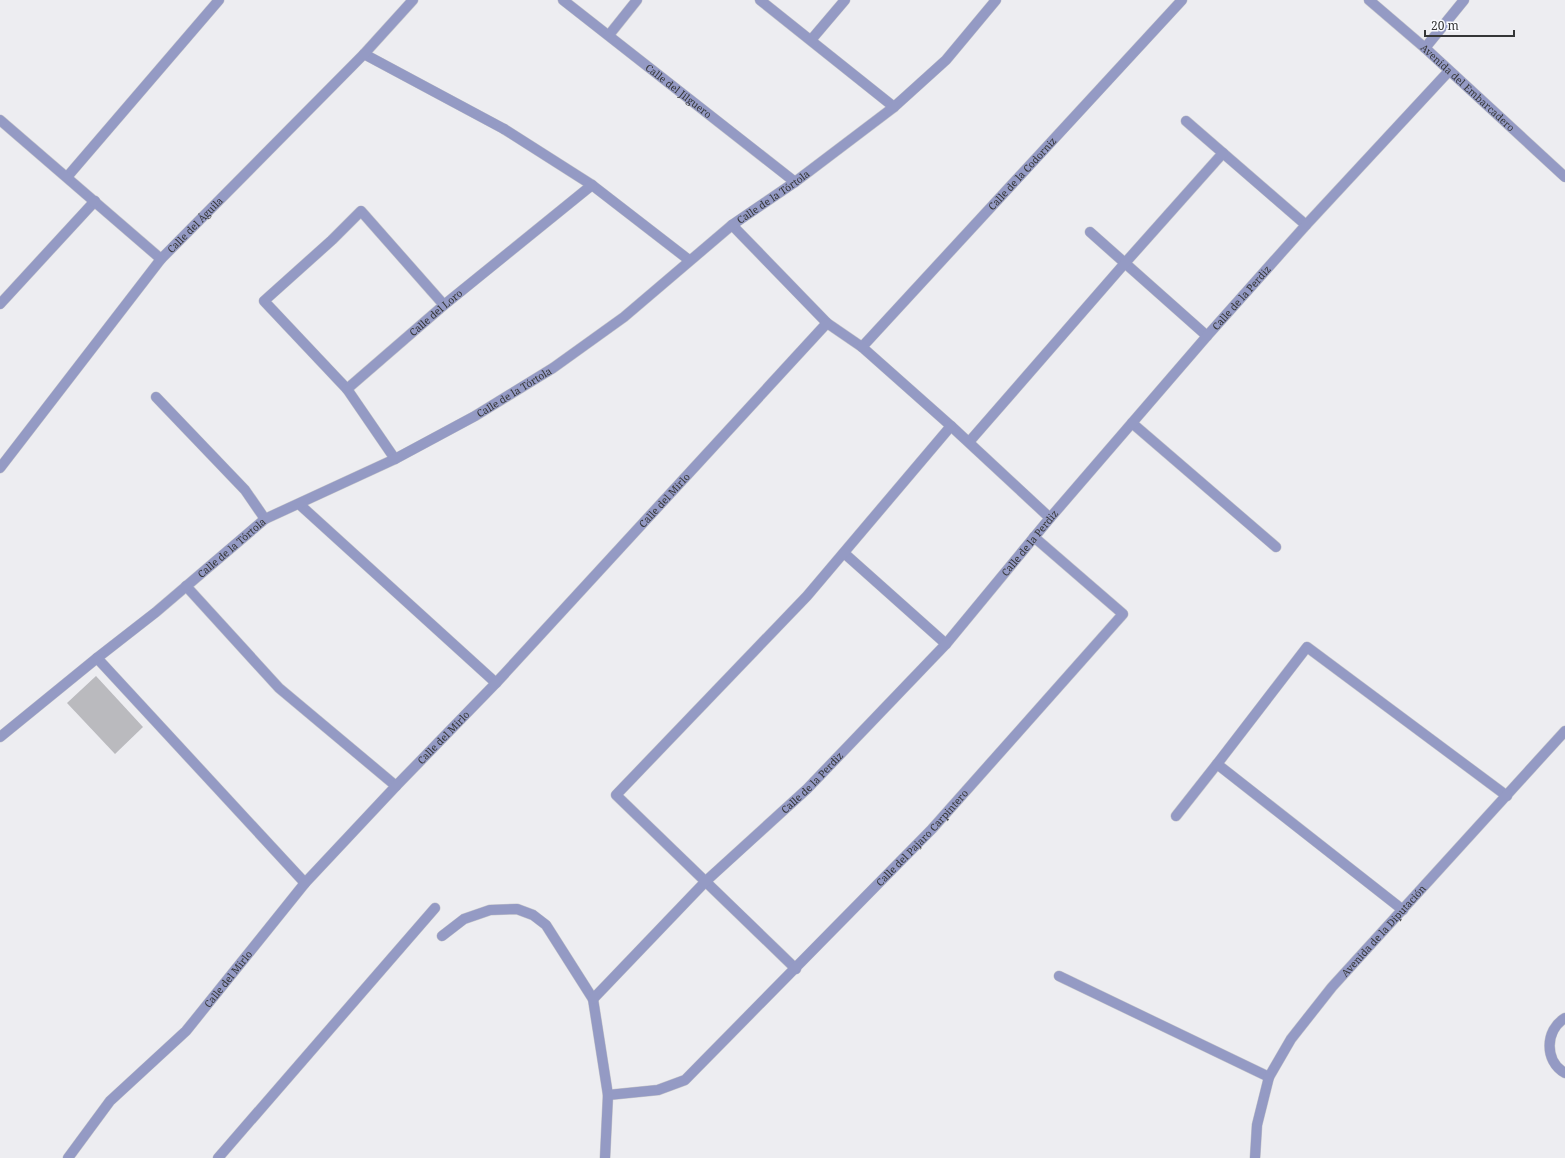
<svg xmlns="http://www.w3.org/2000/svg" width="1565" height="1158" font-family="'Noto Serif',serif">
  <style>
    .building { fill: #bababe }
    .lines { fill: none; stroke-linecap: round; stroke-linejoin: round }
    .service-casing { stroke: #c8c8cc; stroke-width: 11 }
    .minor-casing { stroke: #c8c8cc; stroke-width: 11 }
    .tertiary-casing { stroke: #c8c8cc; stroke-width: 11 }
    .service { stroke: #949ac4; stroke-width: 10 }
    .minor { stroke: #949ac4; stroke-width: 10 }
    .tertiary { stroke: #949ac4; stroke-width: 10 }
    .labels { text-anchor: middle; stroke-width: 3; stroke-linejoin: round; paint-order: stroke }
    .street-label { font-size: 10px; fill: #353637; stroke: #fafbff }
  </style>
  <rect width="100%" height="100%" fill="#ededf1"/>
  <path class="building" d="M96,676L143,727L115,754L67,703Z"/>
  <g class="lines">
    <defs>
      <g id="service">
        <path d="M1186,121L1306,225"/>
        <path d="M504,129L592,185L689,260"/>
        <path d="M67,177L219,0"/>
        <path d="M1090,232L1207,336"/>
        <path d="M0,304L95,201"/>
        <path d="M347,389L264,301L332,240L361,211L444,305"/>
        <path d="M156,397L245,490L265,519"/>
        <path d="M1132,423L1276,547"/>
        <path d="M969,442L1125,263L1223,153"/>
        <path id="s1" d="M395,459L347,389L444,305L592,185"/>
        <path d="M844,553L946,644"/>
        <path d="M186,586L279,688L396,786"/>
        <path d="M97,658L305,883"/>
        <path d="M442,936L464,919L490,910L517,909L533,915L546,925L593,999L608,1095L605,1158"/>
        <path d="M1565,1018C1545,1030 1544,1061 1565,1073"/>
      </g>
      <g id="minor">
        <path id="s2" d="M563,0L795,182"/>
        <path d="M760,0L894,107"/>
        <path d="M609,35L637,0"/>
        <path d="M811,40L845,0"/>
        <path d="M1425,48L1464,0"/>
        <path d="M364,54L504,129"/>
        <path d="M0,120L161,259"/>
        <path d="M732,225L827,323L862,347L951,426L1050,518"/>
        <path id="s3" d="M862,347L1182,0"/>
        <path id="s4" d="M0,468L161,259L364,54L413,0"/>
        <path d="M299,504L496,683"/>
        <path id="s5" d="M0,737L97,658L156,612L265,519L395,459L475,416L553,368L624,317L732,225L795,182L894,107L946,60L996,0"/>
        <path d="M1176,816L1217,764"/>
        <path d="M1403,910L1217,764L1307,647L1507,796"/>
        <path d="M796,969L616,795L807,596L951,426"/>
        <path d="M1059,976L1269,1077"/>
        <path id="s6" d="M593,999L706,881L807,789L946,644L1050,518L1207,336L1306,225L1449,71"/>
        <path id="s7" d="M608,1095L658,1090L685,1080L932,829L1123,614L1034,537"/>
        <path id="s8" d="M68,1158L110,1101L186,1031L305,883L396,786L496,683L827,323"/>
        <path d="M218,1158L435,908"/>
        <path id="s9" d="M1255,1158L1257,1125L1269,1077L1291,1039L1332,987L1565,731"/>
      </g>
      <g id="tertiary">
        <path id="s10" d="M1369,0L1425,48L1565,177"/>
      </g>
    </defs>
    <use href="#service" class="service-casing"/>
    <use href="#minor" class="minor-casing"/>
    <use href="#tertiary" class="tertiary-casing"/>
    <use href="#service" class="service"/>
    <use href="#minor" class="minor"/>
    <use href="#tertiary" class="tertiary"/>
  </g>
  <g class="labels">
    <g class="street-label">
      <text dy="4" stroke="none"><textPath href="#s10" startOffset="132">Avenida del Embarcadero</textPath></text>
      <text dy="4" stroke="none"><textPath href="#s2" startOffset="147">Calle del Jilguero</textPath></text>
      <text dy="4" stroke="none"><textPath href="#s3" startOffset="236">Calle de la Codorniz</textPath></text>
      <text dy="4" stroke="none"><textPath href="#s5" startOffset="948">Calle de la Tórtola</textPath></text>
      <text dy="4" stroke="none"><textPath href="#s4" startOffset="312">Calle del Águila</textPath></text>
      <text dy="4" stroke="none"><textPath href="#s6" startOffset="956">Calle de la Perdiz</textPath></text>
      <text dy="4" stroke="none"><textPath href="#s1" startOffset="202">Calle del Loro</textPath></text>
      <text dy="4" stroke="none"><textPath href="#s5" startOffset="623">Calle de la Tórtola</textPath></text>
      <text dy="4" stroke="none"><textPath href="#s8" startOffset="889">Calle del Mirlo</textPath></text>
      <text dy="4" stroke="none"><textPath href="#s6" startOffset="632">Calle de la Perdiz</textPath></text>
      <text dy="4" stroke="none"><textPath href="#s5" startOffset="299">Calle de la Tórtola</textPath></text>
      <text dy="4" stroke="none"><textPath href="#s8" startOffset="565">Calle del Mirlo</textPath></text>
      <text dy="4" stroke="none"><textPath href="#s6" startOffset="308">Calle de la Perdiz</textPath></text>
      <text dy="4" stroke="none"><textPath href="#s7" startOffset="418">Calle del Pajaro Carpintero</textPath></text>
      <text dy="4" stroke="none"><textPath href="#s9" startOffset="269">Avenida de la Diputación</textPath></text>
      <text dy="4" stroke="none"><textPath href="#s8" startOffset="241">Calle del Mirlo</textPath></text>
    </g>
  </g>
  <path d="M1425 30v6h89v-6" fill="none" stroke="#353637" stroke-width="2"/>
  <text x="1431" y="30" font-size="12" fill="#353637" stroke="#fafbff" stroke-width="3" paint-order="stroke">20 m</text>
</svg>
